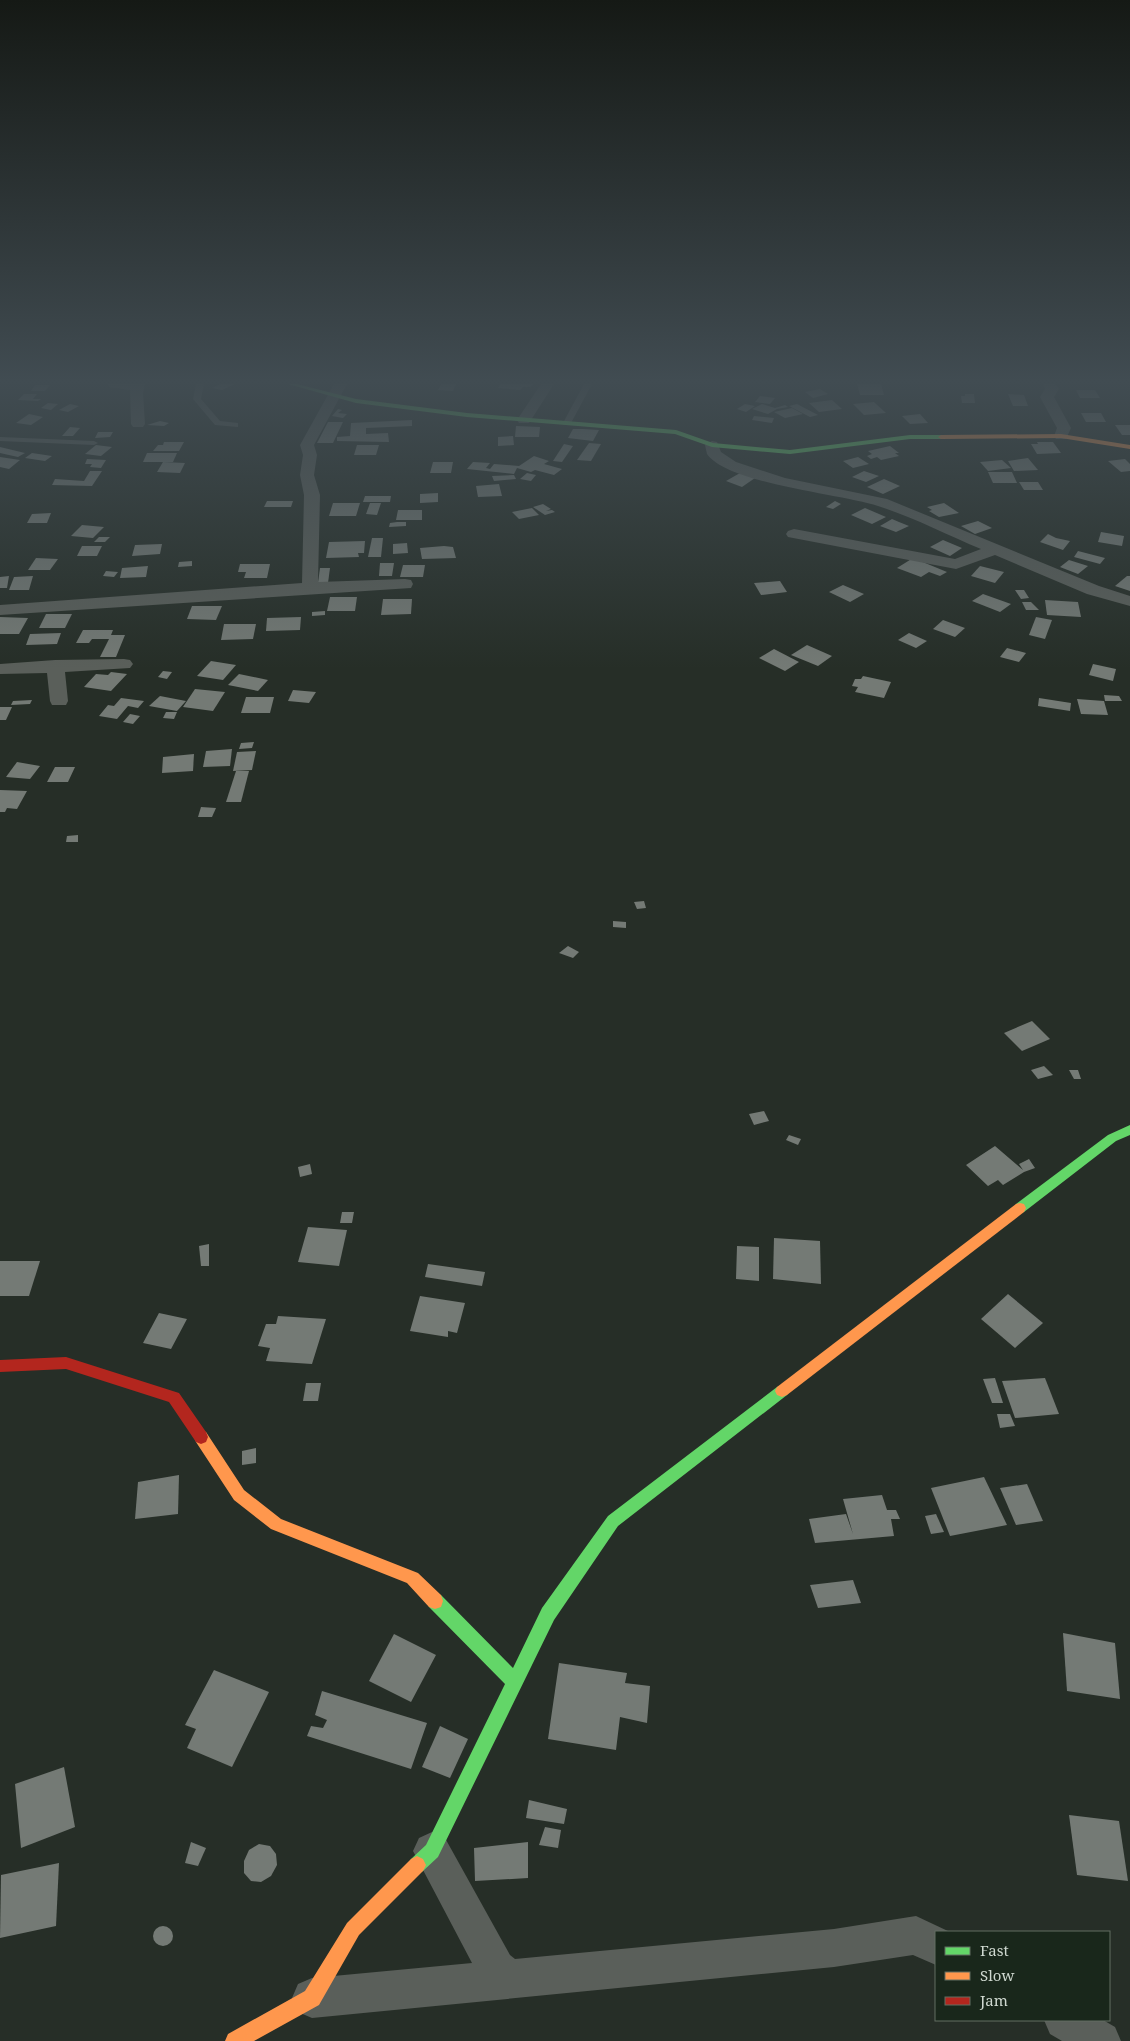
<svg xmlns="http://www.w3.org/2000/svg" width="1130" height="2041" font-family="'Noto Serif',serif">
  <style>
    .building { fill: #747a75 }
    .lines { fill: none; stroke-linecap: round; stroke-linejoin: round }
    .lane { fill: #5a5f5a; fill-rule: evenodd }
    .street { fill: #5a5f5a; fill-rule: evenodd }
    .fast { fill: #63d668; fill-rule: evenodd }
    .slow { fill: #ff974d; fill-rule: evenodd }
    .jam { fill: #b3261e; fill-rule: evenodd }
  </style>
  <rect width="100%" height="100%" fill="#262e27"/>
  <g class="building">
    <path d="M220,384H235L222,390L212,388Z"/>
    <path d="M441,384H456L453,391L438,390Z"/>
    <path d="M500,384H533L530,387H523L520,390L498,388Z"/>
    <path d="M857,384H881L884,395H860Z"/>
    <path d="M35,385H50L45,391H31Z"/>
    <path d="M820,389L828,394L813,398L805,392Z"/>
    <path d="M1076,390H1095L1100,398H1080Z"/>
    <path d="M24,394H37L33,399H41L38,401L18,400Z"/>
    <path d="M965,394H974L975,403H962L961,396H965Z"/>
    <path d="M1008,394L1024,395L1028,406H1013Z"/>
    <path d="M760,396L775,398L770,404L755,402Z"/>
    <path d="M832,400L842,409L819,412L809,403Z"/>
    <path d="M874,402L886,413L864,415L853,404Z"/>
    <path d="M48,403L58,404L51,410L41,408Z"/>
    <path d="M70,404L79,406L68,412L59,410Z"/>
    <path d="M745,404L755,406L746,412L737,409Z"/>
    <path d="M762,404L775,408L785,405L788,407L777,409L768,414L752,409Z"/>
    <path d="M797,404L818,415L810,417L789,406Z"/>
    <path d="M792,408L803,414L785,418L774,412Z"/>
    <path d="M338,409L342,410L338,413L347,414L343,418L332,416Z"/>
    <path d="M1081,413H1101L1106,422H1086Z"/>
    <path d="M29,414L43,417L31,425L16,423Z"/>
    <path d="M920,414L928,423L910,424L902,416Z"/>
    <path d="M754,416L774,418L772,423L752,420Z"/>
    <path d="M412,420V426L366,428V434L388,433L389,442L337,441V437L350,436L351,423Z"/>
    <path d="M160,421L169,423L164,426L147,425Z"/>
    <path d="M328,422H343L333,443H317Z"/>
    <path d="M1115,425H1130V435H1122Z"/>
    <path d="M516,426L540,427L539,437H515Z"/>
    <path d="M70,427L80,428L73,436H62Z"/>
    <path d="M573,429H583L599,430L593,441L568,438Z"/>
    <path d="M98,432H113L110,437L95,438Z"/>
    <path d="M513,436L514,445L498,446V437Z"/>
    <path d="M164,442H184L179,451H153L158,445H163Z"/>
    <path d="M1037,442H1053L1061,453L1037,454L1031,444H1038Z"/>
    <path d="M589,443L601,444L591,461L577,460Z"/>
    <path d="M564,444L573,446L562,462L553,461Z"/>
    <path d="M96,445L112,447L101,456L85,454Z"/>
    <path d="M357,445H379L376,455H354Z"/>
    <path d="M890,446L899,453H895L899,456L881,460L877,457L871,459L867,456L872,454L868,451Z"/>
    <path d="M0,447L25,453L18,457L0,453Z"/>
    <path d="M32,453L52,456L45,461L25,458Z"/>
    <path d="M147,453H177L173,462H143Z"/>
    <path d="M534,456L549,461L544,464L562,469L554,475L535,470L531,472L517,468L514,474L467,469L473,462L490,463L486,468L490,469L494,464L519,466Z"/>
    <path d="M0,457L20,460L9,469L0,467Z"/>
    <path d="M858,457L869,464L853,468L843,461Z"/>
    <path d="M1028,458L1038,470L1014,471L1008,461Z"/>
    <path d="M87,459L106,460L101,468L90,467L92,464H85Z"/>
    <path d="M1125,459L1130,464V471L1121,472L1108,461Z"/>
    <path d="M1002,460L1011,468L988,471L980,462Z"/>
    <path d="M163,462L185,463L180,473L157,472Z"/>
    <path d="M433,462H453L451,473H430Z"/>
    <path d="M90,471H102L92,486L52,485L55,479L84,481Z"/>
    <path d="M864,471L879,476L866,482L852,477Z"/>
    <path d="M988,472H1012L1017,483H993Z"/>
    <path d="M527,473L536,475L531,481L520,479Z"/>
    <path d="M740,473L755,478L742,487L726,481Z"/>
    <path d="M514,475L516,479L494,481L492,476Z"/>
    <path d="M884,479L900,486L883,494L867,487Z"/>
    <path d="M1019,482H1038L1043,490H1024Z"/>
    <path d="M499,484L502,496L478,497L476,486Z"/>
    <path d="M438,493V502L420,503V494Z"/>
    <path d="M365,496H391L390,502H363Z"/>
    <path d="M267,501H293L291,507H264Z"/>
    <path d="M835,501L841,504L833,509L826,507Z"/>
    <path d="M333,503H360L356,516H329Z"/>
    <path d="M370,503H381L377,515L366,514Z"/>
    <path d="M944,503L959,513L939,517L929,511L932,510L927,507Z"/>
    <path d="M543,504L551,509L546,511L552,510L555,512L545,515L533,507Z"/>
    <path d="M532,508L539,515L519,519L512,512Z"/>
    <path d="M865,508L886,517L872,524L851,515Z"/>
    <path d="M398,510H422V520H396Z"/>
    <path d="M51,513L47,523H27L32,514Z"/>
    <path d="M892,519L899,522L909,526L896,532L880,526Z"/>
    <path d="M978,521L992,528L975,534L961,526Z"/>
    <path d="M397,522H406V526L389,527L390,523Z"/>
    <path d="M82,525L104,527L93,538L71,536Z"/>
    <path d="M1101,532L1124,536L1122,546L1098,542Z"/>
    <path d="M1048,534L1056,538L1070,541L1063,550L1040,542Z"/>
    <path d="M99,537H110L105,542H94Z"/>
    <path d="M372,538H383L381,557H368Z"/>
    <path d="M943,540L962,548L950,556L930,547Z"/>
    <path d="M365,541L364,553H358L359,557L326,558L329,542Z"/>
    <path d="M407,543L408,553L393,554V544Z"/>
    <path d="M162,544L160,554L132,556L135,545Z"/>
    <path d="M82,546H102L97,556H77Z"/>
    <path d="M444,546L453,547L456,558L422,559L420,548Z"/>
    <path d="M1078,551L1105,558L1100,564L1074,557Z"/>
    <path d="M36,558L58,559L50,570H28Z"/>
    <path d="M913,558L947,572L940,576L929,572L921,577L897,568Z"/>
    <path d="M1069,560L1088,566L1078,574L1060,567Z"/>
    <path d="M192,561V566L178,567L179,562Z"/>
    <path d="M380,563H394L392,576H379Z"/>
    <path d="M240,564H270L267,578H244L246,572H238Z"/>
    <path d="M403,565H425L423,577H400Z"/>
    <path d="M148,566L146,577L120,578L122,568Z"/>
    <path d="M980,566L1004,572L995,583L971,576Z"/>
    <path d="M320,568H330L328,583H318Z"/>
    <path d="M106,571L118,572L114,577L103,576Z"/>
    <path d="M9,576L7,588H0V577Z"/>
    <path d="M33,576L29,590H9L14,577Z"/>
    <path d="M1127,576H1130V591L1115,586Z"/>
    <path d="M780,581L787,592L761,595L754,583Z"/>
    <path d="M843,585L864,594L850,602L829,592Z"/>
    <path d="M1015,590H1024L1029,598L1021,599Z"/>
    <path d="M983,594L1011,604L1000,612L972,601Z"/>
    <path d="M330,597H357L355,611H327Z"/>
    <path d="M383,599H412L411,614L381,615Z"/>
    <path d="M1045,600L1078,602L1081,617L1047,615Z"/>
    <path d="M1022,602H1031L1039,610H1026Z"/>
    <path d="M192,606H222L216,620L187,619Z"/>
    <path d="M325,611V615L312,616V612Z"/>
    <path d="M46,614H72L65,628H39Z"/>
    <path d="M0,617L28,618L19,634H0Z"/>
    <path d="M301,617L300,630L266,631L267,618Z"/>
    <path d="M1036,617L1052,620L1045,639L1029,635Z"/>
    <path d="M943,620L965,628L955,637L933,629Z"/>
    <path d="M224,624H256L253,639L221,640Z"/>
    <path d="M83,630H113L111,635H125L116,657H100L109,639H92L89,643H76Z"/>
    <path d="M61,633L57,644L26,645L30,634Z"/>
    <path d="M909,633L927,641L916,648L898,640Z"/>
    <path d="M807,645L832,656L818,666L791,655Z"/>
    <path d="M1007,648L1026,653L1019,662L1000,657Z"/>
    <path d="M774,649L799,662L785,671L759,658Z"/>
    <path d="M211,661L236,665L223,680L197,676Z"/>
    <path d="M1093,664L1116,669L1113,681L1089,675Z"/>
    <path d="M163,671L172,672L167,679L158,677Z"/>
    <path d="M111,672L127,674L111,691L84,687L96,674L108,675Z"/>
    <path d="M239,674L268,680L258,691L228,685Z"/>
    <path d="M863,676L891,682L884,698L855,692L858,687L852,686L855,679H861Z"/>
    <path d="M195,689L225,692L213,711L183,707Z"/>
    <path d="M293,690L316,692L309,703L288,701Z"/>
    <path d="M1104,695L1119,696L1122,701H1105Z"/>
    <path d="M160,696L186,701L177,711L149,706Z"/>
    <path d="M246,697H274L270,713H241Z"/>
    <path d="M121,698L144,701L138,708L128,706L117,719L99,716L108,705L114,706Z"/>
    <path d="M1039,698L1071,703L1070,711L1038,706Z"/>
    <path d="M1077,699L1104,701L1108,715L1081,714Z"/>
    <path d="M32,700L30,704L11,705L13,701Z"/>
    <path d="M0,707H12L6,720H0Z"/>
    <path d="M166,712H177L174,719L163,718Z"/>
    <path d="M130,714L140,716L133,724L123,722Z"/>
    <path d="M254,742L252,748L239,749L241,743Z"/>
    <path d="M232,749L230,766L203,767L206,751Z"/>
    <path d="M256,751L252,770L233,771L237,752Z"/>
    <path d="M194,754L193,771L162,773L163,757Z"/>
    <path d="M17,762L40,766L30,779L6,777Z"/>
    <path d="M55,767H75L68,782H47Z"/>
    <path d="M236,771H249L241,802H226Z"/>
    <path d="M0,790L27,791L17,809L7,808L5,812H0Z"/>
    <path d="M201,807L216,808L212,817H198Z"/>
    <path d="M78,835V842H66L67,836Z"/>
    <path d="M644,901L646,908L637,909L634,902Z"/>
    <path d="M613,921L626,922V928L613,927Z"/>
    <path d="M568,946L579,952L573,958L559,953Z"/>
    <path d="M1032,1021L1050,1039L1022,1051L1004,1033Z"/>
    <path d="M1044,1066L1053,1075L1038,1079L1031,1070Z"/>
    <path d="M1069,1070H1078L1081,1079H1074Z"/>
    <path d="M764,1111L769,1121L754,1125L749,1114Z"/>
    <path d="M789,1135L801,1139L798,1145L786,1140Z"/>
    <path d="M995,1146L1023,1170L1019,1164L1029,1159L1035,1168L1024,1172L1003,1185L998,1180L988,1186L966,1165Z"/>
    <path d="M310,1164L312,1174L300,1177L298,1167Z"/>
    <path d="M342,1212H354L352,1223H340Z"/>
    <path d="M308,1227L347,1230L339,1266L298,1262Z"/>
    <path d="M774,1238L820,1241L821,1284L773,1279Z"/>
    <path d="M209,1244V1266H201L199,1246Z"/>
    <path d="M737,1246L759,1247V1281L736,1279Z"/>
    <path d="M0,1261H40L29,1296H0Z"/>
    <path d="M428,1264L485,1272L482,1286L425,1277Z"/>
    <path d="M1008,1294L1043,1323L1015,1348L981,1319Z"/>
    <path d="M420,1296L465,1303L457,1333L448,1331V1337L410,1331Z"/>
    <path d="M159,1313L187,1319L171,1349L143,1343Z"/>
    <path d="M278,1316L326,1319L312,1364L266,1361L270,1348L258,1346L266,1324H276Z"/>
    <path d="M995,1378L1003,1403H992L983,1379Z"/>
    <path d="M1045,1378L1059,1414L1015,1418L1002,1381Z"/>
    <path d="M306,1383H321L318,1401H303Z"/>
    <path d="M997,1414H1010L1015,1426L1000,1428Z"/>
    <path d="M256,1448V1463L242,1465V1451Z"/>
    <path d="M179,1475L178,1514L135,1519L138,1482Z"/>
    <path d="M984,1477L1007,1525L950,1536L931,1488Z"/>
    <path d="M1027,1484L1043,1521L1016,1525L1000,1488Z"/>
    <path d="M882,1495L887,1510H896L900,1519H891L894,1536L815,1543L809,1519L846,1514L853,1534L843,1499Z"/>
    <path d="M936,1514L944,1532L931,1534L925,1516Z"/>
    <path d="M853,1580L861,1603L818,1608L810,1585Z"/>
    <path d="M1063,1633L1115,1643L1120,1699L1067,1691Z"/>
    <path d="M394,1634L436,1655L411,1702L369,1681Z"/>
    <path d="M559,1663L627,1673L625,1683L650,1686L647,1723L620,1717L616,1750L548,1739Z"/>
    <path d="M214,1670L269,1692L232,1767L187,1748L196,1729L185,1725Z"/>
    <path d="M322,1691L427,1723L411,1769L307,1736L311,1726L323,1728L327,1720L315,1715Z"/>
    <path d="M440,1726L468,1739L450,1778L422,1767Z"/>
    <path d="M64,1767L75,1827L21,1848L15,1784Z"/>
    <path d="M529,1800L567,1809L564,1824L526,1818Z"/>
    <path d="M1069,1815L1119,1821L1128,1881L1077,1875Z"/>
    <path d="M545,1827L561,1830L558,1848L539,1845Z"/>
    <path d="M191,1842L206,1848L198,1866L185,1863Z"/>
    <path d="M528,1842V1878L475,1881L474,1848Z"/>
    <path d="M259,1844L270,1846L276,1854L277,1865L271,1876L261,1882L251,1881L244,1873V1861L249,1850Z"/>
    <path d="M59,1863L56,1926L0,1938L1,1875Z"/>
    <circle cx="163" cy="1936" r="10"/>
  </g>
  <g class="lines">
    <g class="lane">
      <path d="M196,384H204L201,399L220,421L238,423V427L215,425L193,399Z"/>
      <path d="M584,384H592L571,423L564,425L563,423Z"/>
      <path d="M0,437L94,441L98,443L94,445L0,441Z"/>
    </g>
    <g class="street">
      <path d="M107,384H145L143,393L145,424L143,427H133L131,424L130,390L109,387Z"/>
      <path d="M334,384H347L314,445L317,455L314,475L320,495L318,582L405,579L411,580L413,584L411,588L0,615V605L302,583L304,495L300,475L303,455L300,445Z"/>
      <path d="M541,384H554L529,423H519L517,420Z"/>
      <path d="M1043,384H1055L1059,389L1054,397L1071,428L1066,439H1056L1054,436L1057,428L1040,397L1045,389Z"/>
      <path d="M712,441L717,442L721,452L736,462L785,478L887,499L1099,586L1130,596V606L1087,594L995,555L956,569L788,537L786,534L788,531L794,529L955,559L981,549C947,535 913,517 878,506C841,494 728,484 707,454L705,445Z"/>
      <path d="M124,659L130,660L133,664L130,668L65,672L68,701L66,705H52L50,701L47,673L0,674V664L55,660Z"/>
      <path d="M432,1832L445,1838L510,1955L515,1959L834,1929L916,1916L950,1932H936V1965L913,1955L834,1967L312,2018L298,2012L292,1998L298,1984L312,1978L472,1963L413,1851L419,1838Z"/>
      <path d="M1044,2020H1103L1115,2027L1121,2041H1062L1050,2034Z"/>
    </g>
    <g class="fast">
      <path d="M288,384H297L356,399L467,413L676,430L713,443L790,450L910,435H941L944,437L941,439H910L790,454L712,447L675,434L467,417L356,403Z"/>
      <path d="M1130,1125V1135L1116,1141L1024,1212L1020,1213L1016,1212L1014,1208L1016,1204L1108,1135Z"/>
      <path d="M782,1385L787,1387L789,1391L787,1395L618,1526L554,1620L438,1857L423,1871L417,1874L411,1871L408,1865L411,1859L426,1845L505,1684L429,1607L427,1601L429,1595L435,1593L441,1595L513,1668L542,1608L608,1516L777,1387Z"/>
    </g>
    <g class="slow">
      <path d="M1061,434L1130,445V449L1061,438L941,439L938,437L941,435Z"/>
      <path d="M1020,1203L1024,1204L1026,1208L1024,1212L787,1395L782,1397L777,1395L775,1391L777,1387L1016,1204Z"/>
      <path d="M201,1430L206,1432L244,1490L281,1519L418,1573L441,1595L443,1601L441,1607L435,1609L429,1607L407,1583L271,1529L234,1500L196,1442L194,1437L196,1432Z"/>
      <path d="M417,1856L423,1859L426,1865L423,1871L359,1935L319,2005L254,2041H225L228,2034L305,1991L347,1923L411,1859Z"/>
    </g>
    <path class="jam" d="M66,1357L179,1393L206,1432L208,1437L206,1442L201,1444L196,1442L169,1402L66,1369L0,1372V1360Z"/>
  </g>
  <linearGradient id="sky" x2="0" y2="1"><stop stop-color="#151915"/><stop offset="0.57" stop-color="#414c52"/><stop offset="1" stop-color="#414c52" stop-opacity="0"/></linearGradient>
  <rect width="1130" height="669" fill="url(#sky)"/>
  <rect x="935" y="1931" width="175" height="90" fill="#19271b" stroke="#626e63"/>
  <rect x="945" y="1947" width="25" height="8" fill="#63d668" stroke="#626e63"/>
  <text x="980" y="1956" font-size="15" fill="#cfd8d0">Fast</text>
  <rect x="945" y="1972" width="25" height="8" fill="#ff974d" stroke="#626e63"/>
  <text x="980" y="1981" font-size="15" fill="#cfd8d0">Slow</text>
  <rect x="945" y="1997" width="25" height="8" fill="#b3261e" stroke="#626e63"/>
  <text x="980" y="2006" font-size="15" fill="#cfd8d0">Jam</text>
</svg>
